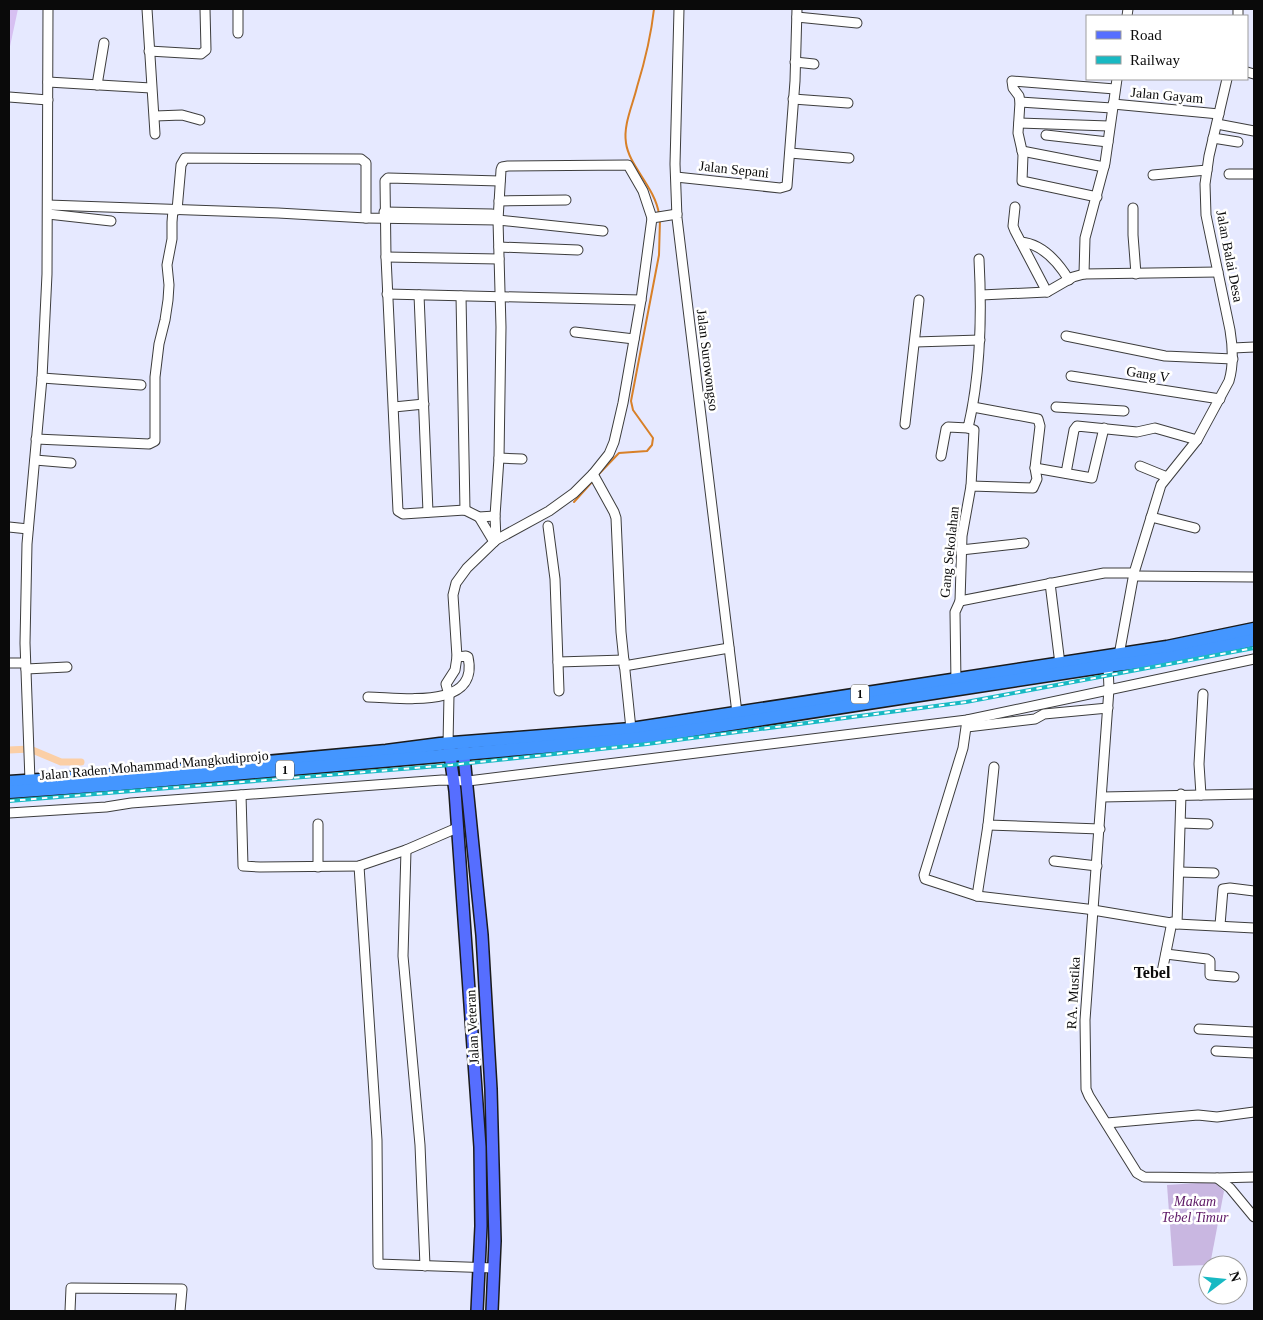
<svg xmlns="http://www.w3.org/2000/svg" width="1263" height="1320" font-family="Georgia,serif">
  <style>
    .cemetery { fill: #c9b7e1 }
    .pitch { fill: #d7c0f2 }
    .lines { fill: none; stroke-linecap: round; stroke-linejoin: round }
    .stream { stroke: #d88028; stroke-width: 2 }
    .canal { stroke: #fbcfa6; stroke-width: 7 }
    .minor-casing { stroke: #3d3d3d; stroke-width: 11 }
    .major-casing { stroke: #1b1b1b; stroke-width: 14 }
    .highway-casing { stroke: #1b1b1b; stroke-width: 15 }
    .minor { stroke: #fff; stroke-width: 9 }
    .major { stroke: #566eff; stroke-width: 11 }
    .highway { stroke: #4496ff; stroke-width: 12 }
    .rail-casing { stroke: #18b9c3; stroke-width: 4 }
    .rail { stroke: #fff; stroke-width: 2; stroke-dasharray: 5.5; stroke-linecap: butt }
    .labels { text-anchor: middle; stroke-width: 5; stroke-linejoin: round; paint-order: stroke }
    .shield { fill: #fff; stroke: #545454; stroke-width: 1 }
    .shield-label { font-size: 12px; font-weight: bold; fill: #0a0a0a }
    .street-label { font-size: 14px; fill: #0a0a0a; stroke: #fff }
    .park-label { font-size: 14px; font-style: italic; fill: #5d1765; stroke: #fff }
    .quarter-label { font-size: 16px; font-weight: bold; fill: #0a0a0a; stroke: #fff }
  </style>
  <rect width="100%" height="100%" fill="#e6e9ff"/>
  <path class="cemetery" d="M1214,1182L1224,1191L1210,1265L1173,1266L1167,1185Z"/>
  <path class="pitch" d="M9,9H18L9,51Z"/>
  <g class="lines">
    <g class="stream">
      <path d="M654,9C651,36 645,61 637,87C633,104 623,125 626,143C629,166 655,187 659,214"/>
      <path d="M597,476L619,453L647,451L652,445L653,438L633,410L631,401L659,255L660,219"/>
      <path d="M574,502L592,482"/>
    </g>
    <path class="canal" d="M9,750L30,749L61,762H81"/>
    <defs>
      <g id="minor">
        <path d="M147,9L155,134"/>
        <path d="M679,9L675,164L677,218L737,713"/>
        <path d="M1127,16L1128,9"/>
        <path d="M1238,16V9"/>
        <path d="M797,17L857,23"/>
        <path d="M238,33V9"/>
        <path d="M149,51L201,54L206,50L205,9"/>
        <path d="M795,62L814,64"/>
        <path d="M1247,72L1254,74"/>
        <path d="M48,82L151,88"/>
        <path d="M97,85L104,43"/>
        <path d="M9,97L48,100"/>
        <path d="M793,99L848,103"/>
        <path d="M1020,102L1112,108"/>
        <path d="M1113,104L1219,114"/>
        <path d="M155,116L182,115L200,120"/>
        <path d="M1019,123L1109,126"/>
        <path d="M1217,124L1254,131"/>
        <path d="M1046,135L1108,142"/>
        <path d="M1213,138L1238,142"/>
        <path d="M1022,151L1104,167"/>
        <path d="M790,153L849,158"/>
        <path d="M1229,174H1254"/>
        <path d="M1153,175L1207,170"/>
        <path d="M676,177L780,188L787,186L795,81L797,9"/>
        <path d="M1097,197L1022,181L1023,155L1018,133L1020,102L1019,96L1013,88L1012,81L1115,89"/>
        <path d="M499,201L566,200"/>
        <path d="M48,205L278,213L366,218L498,220L603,231"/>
        <path d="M1015,207L1013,226L1015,231L1047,292"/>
        <path d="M1133,208V235L1136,274"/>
        <path d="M177,210L181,165L185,158L361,159L366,163V218"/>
        <path d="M384,212L492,214"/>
        <path d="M48,214L111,221"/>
        <path d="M1021,242C1043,244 1058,262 1069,280"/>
        <path d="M499,247L578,250"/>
        <path d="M386,257L499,259"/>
        <path d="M1084,274L1085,238L1105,163L1117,79"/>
        <path d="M387,294L641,300"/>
        <path d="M419,295L428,512"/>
        <path d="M981,295L1047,292L1073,277L1084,274L1218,272"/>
        <path d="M461,296L465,510"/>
        <path d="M575,332L634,339"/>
        <path d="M1066,336L1165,356L1233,359"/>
        <path d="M915,342L980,340"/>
        <path d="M1233,348L1254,347"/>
        <path d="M1071,376L1220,399"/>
        <path d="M42,378L141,385"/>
        <path d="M394,407L424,404"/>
        <path d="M1056,407L1124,411"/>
        <path d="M905,424L919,300"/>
        <path d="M968,428L974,430L971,486"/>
        <path d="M36,439L149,444L155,441V377L159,344L165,320L168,300L169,285L167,265L172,239V222L173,210"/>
        <path d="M941,456L946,429L948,427L968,428C981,373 982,315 979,259"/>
        <path d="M499,458L522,459"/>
        <path d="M35,460L71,463"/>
        <path d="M1140,466L1167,477"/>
        <path d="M1035,468L1092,478L1104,428"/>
        <path d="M1066,473L1074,430L1077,426L1137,432L1155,428L1197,440"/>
        <path d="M593,474L614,512L616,518L621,632L631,729"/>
        <path d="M495,516L479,517L465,510L403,514L398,511L386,257L385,181L388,178L500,181"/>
        <path d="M479,517L494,542"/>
        <path d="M1151,517L1195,528"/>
        <path d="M548,526L555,579L559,691"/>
        <path d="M9,527L28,529"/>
        <path d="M496,540L495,516L499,458L501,327L498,220L501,170L502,167L508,166L628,165L643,191L652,218"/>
        <path d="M961,550L1024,543"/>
        <path d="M1134,576L1254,577"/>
        <path d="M1050,583L1060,664"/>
        <path d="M960,601L1104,573H1134"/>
        <path d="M1119,655L1134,573L1161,485L1197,440L1229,381C1234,364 1233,348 1230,330L1206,215L1205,184L1209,156L1227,79"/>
        <path d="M558,662L624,660"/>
        <path d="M9,663H25"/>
        <path d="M624,666L729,648"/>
        <path d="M1108,666L1109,689L1085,1020L1086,1089L1089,1096L1137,1173L1144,1177L1217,1178L1230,1188L1254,1217"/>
        <path d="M26,669L67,667"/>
        <path d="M956,683L955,612L960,601L962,536L971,486L1033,488L1037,479L1035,468L1040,426L1038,419L973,407"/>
        <path d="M368,697C399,697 480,711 468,657L466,656L457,657"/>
        <path d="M967,720L963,748L924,875L925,879L977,896L1087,909L1177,924L1254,928"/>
        <path d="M967,727L1035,719L1044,714L1108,708"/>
        <path d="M448,744L449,695L446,684L455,670L457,657L453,595L456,583L467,568L496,540L549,511L574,493L593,474L609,454L614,442L623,403L641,300L652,218L677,214"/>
        <path d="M994,767L988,825L1100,829"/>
        <path d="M30,781L25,643L27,544L42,378L47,274L48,9"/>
        <path d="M241,795L243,866L260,867L359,866L406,850L457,828"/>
        <path d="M1201,795L1199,764L1203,694"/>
        <path d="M1102,797L1254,794"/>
        <path d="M9,813L106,807L131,803L442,780L468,781L967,720L1254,659"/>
        <path d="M1181,823L1208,824"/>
        <path d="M318,824V867"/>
        <path d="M406,850L403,956L420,1145L425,1266"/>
        <path d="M1054,861L1097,866"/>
        <path d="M359,866L377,1140L378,1264L494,1268"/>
        <path d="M1179,872L1214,873"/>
        <path d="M977,896L988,825"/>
        <path d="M1177,924L1181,794"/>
        <path d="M1220,925L1223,889L1230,888L1254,891"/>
        <path d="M1166,954L1207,959L1210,961V975L1234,977"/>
        <path d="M1162,972L1172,922"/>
        <path d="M1199,1029L1254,1032"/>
        <path d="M1216,1051L1254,1053"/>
        <path d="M1107,1123L1198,1115L1217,1117L1254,1112"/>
        <path d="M1217,1178L1254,1177"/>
        <path d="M70,1311L71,1288L182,1289L180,1311"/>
      </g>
      <g id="major">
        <path d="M463,747L482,935L491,1089L495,1241L492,1311"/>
        <path d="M449,748L455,791L480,1147L481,1226L477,1311"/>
      </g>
      <g id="highway">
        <path d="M9,782L147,773L386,751L440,744L631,729L1167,647L1254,629"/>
        <path d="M9,792L120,784L634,739L1108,666L1169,658L1254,640"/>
      </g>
    </defs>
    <use href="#minor" class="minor-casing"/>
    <use href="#major" class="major-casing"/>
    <use href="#highway" class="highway-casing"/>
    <use href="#minor" class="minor"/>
    <use href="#major" class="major"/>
    <use href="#highway" class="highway"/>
    <defs>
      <path id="rail" d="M9,801L451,765L647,744L966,702L1254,648"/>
    </defs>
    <use href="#rail" class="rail-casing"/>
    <use href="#rail" class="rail"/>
  </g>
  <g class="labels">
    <g class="shield">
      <rect x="851" y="684.5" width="18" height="19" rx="4"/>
      <rect x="276" y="760.5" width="18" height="19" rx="4"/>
    </g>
    <g class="shield-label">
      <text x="860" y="698">1</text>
      <text x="285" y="774">1</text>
    </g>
    <g class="street-label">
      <text transform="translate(1167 95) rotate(5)" y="5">Jalan Gayam</text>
      <text transform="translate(734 169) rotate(6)" y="5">Jalan Sepani</text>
      <text transform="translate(1230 256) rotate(79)" y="5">Jalan Balai Desa</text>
      <text transform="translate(708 360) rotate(83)" y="5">Jalan Surowongso</text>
      <text transform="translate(1148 374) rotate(9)" y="5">Gang V</text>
      <text transform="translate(949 552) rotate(-84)" y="5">Gang Sekolahan</text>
      <text transform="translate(154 765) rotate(-5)" y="5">Jalan Raden Mohammad Mangkudiprojo</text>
      <text transform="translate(1073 993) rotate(-87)" y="5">RA. Mustika</text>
      <text transform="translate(472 1027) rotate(-93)" y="5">Jalan Veteran</text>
    </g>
    <g class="park-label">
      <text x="1195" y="1206">Makam<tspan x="1195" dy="16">Tebel Timur</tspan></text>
    </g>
    <g class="quarter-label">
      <text x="1152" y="978">Tebel</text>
    </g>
  </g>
  <rect width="1263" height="1320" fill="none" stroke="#0a0a0a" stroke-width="20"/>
  <rect x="1086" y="15" width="162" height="65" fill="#ffffff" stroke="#9d9d9d"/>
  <rect x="1096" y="31" width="25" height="8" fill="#566eff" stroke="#9d9d9d"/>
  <text x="1130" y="40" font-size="15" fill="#0a0a0a">Road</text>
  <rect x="1096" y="56" width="25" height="8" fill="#18b9c3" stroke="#9d9d9d"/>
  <text x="1130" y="65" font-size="15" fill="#0a0a0a">Railway</text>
  <g transform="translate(1223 1280) rotate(74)"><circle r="24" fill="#ffffff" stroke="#9d9d9d"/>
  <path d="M0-4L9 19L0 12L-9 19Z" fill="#18b9c3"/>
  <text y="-8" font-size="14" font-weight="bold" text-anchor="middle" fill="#0a0a0a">N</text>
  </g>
</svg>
